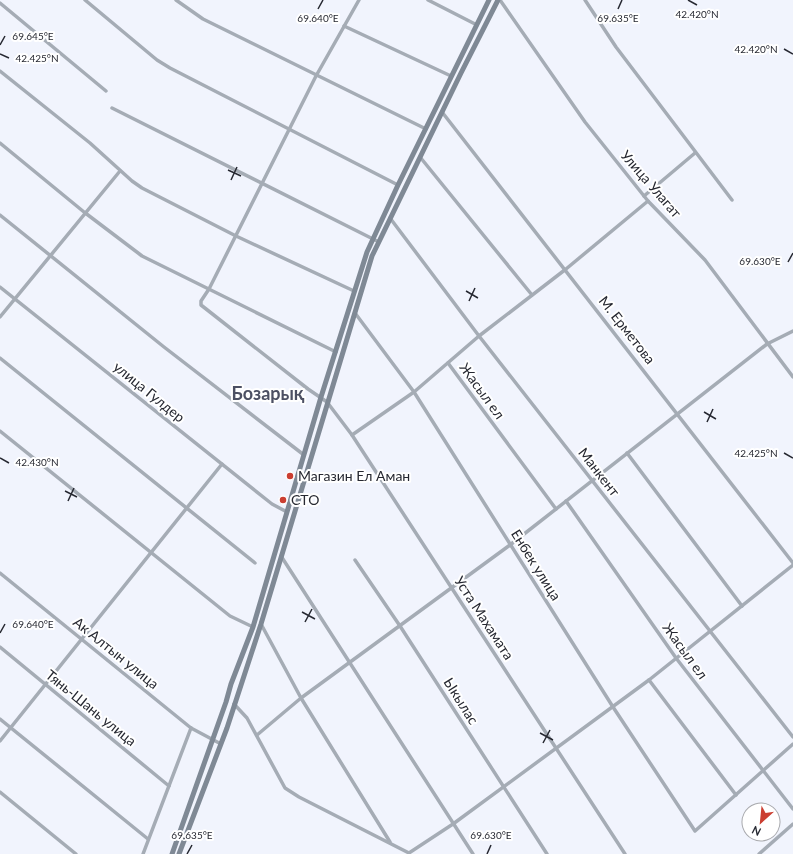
<svg xmlns="http://www.w3.org/2000/svg" width="793" height="854" font-family="Lato,sans-serif">
  <style>
    .lines { fill: none; stroke-linecap: round; stroke-linejoin: round }
    .street { stroke: #a5acb5; stroke-width: 3.5 }
    .secondary { stroke: #7f8995; stroke-width: 5 }
    .ticks { fill: none; stroke: #262831; stroke-width: 1.5 }
    .poi-dot { fill: #cb3e31; stroke: #fff; stroke-width: 1.5 }
    .labels { text-anchor: middle; stroke-width: 4; stroke-linejoin: round; paint-order: stroke }
    .street-label { font-size: 14px; fill: #262831; stroke: #fff }
    .poi-label { font-size: 14px; fill: #262831; stroke: #fff; text-anchor: start }
    .district-label { font-size: 18px; font-weight: bold; fill: #4c5063; stroke: #fff }
    .ticks-label { font-size: 10px; text-anchor: middle; fill: #262831; stroke: #fff; stroke-width: 4; stroke-linejoin: round; paint-order: stroke }
  </style>
  <rect width="100%" height="100%" fill="#f1f4fd"/>
  <g class="lines">
    <g class="street">
      <path d="M85,0L157,60L170,68L398,185"/>
      <path d="M176,0L203,19L426,129"/>
      <path d="M359,0L316,76L209,289L201,301V305L308,389L327,402L352,435L625,854"/>
      <path d="M428,0L477,25"/>
      <path d="M500,0L585,122L648,201L705,260L793,377"/>
      <path d="M585,0L616,47L732,200"/>
      <path d="M0,3L106,91"/>
      <path d="M344,26L451,76"/>
      <path d="M0,71L90,143L132,181L142,188L236,236L354,291"/>
      <path d="M112,108L379,242"/>
      <path d="M442,112L793,563"/>
      <path d="M0,143L84,212L142,256L336,352"/>
      <path d="M420,157L532,295"/>
      <path d="M644,196L695,153"/>
      <path d="M0,215L164,347L304,455"/>
      <path d="M390,218L479,336L793,737"/>
      <path d="M0,287L272,504L287,512"/>
      <path d="M355,313L414,392L613,707L695,831L793,744"/>
      <path d="M0,317L120,171"/>
      <path d="M0,358L255,563"/>
      <path d="M448,363L556,509"/>
      <path d="M0,431L230,616L253,627"/>
      <path d="M352,435L414,392L479,336L566,269L648,201"/>
      <path d="M627,453L742,606"/>
      <path d="M566,501L676,658L793,809"/>
      <path d="M281,556L473,854"/>
      <path d="M355,560L400,626L547,854"/>
      <path d="M0,573L191,728L221,744"/>
      <path d="M261,624L301,698L390,842"/>
      <path d="M0,647L169,786"/>
      <path d="M649,680L736,795"/>
      <path d="M234,704L247,718L285,788L299,797L409,853L453,824L649,680L793,565"/>
      <path d="M0,719L148,839"/>
      <path d="M257,735L301,698L510,545L767,344L793,331"/>
      <path d="M0,741L222,464"/>
      <path d="M0,792L76,854"/>
      <path d="M143,854L191,728"/>
      <path d="M759,854L793,824"/>
    </g>
    <g class="secondary">
      <path d="M172,854L226,702L231,684L253,627L321,397L367,252L398,185L489,0"/>
      <path d="M179,854L227,728L261,624L372,256L461,73L498,0"/>
    </g>
  </g>
  <path class="ticks" d="M688,0L697,5M318,9L323,0M618,9L622,0M0,45L5,36M784,49L793,54M0,54L9,58M228,170L241,176M231,180L237,167M788,262L793,253M466,291L478,298M469,301L475,288M704,412L716,419M707,422L713,409M784,453L793,458M0,458L9,463M65,491L77,497M68,501L74,488M302,612L315,619M305,622L312,609M0,633L5,624M540,733L553,740M543,743L550,730M187,854L192,845M487,854L491,845"/>
  <g class="poi-dot">
    <circle cx="290" cy="476" r="4"/>
    <circle cx="283" cy="500" r="4"/>
  </g>
  <g class="labels">
    <g class="street-label">
      <text transform="translate(651 184) rotate(49)" y="5">Улица Улагат</text>
      <text transform="translate(627 330) rotate(52)" y="5">М. Ерметова</text>
      <text transform="translate(482 391) rotate(54)" y="5">Жасыл ел</text>
      <text transform="translate(149 392) rotate(39)" y="5">улица Гулдер</text>
      <text transform="translate(599 472) rotate(52)" y="5">Манкент</text>
      <text transform="translate(536 565) rotate(58)" y="5">Енбек улица</text>
      <text transform="translate(484 618) rotate(57)" y="5">Уста Махамата</text>
      <text transform="translate(685 651) rotate(54)" y="5">Жасыл ел</text>
      <text transform="translate(116 653) rotate(39)" y="5">Ак Алтын улица</text>
      <text transform="translate(461 701) rotate(58)" y="5">Ыкылас</text>
      <text transform="translate(91 708) rotate(39)" y="5">Тянь-Шань улица</text>
    </g>
    <g class="poi-label">
      <text x="298" y="481">Магазин Ел Аман</text>
      <text x="291" y="505">СТО</text>
    </g>
    <g class="district-label">
      <text x="268" y="400">Бозарық</text>
    </g>
  </g>
  <g class="ticks-label">
    <text x="697" y="18">42.420°N</text>
    <text x="318" y="22">69.640°E</text>
    <text x="618" y="22">69.635°E</text>
    <text x="33" y="40">69.645°E</text>
    <text x="756" y="53">42.420°N</text>
    <text x="37" y="62">42.425°N</text>
    <text x="760" y="265">69.630°E</text>
    <text x="756" y="457">42.425°N</text>
    <text x="37" y="466">42.430°N</text>
    <text x="33" y="628">69.640°E</text>
    <text x="192" y="839">69.635°E</text>
    <text x="491" y="839">69.630°E</text>
  </g>
  <g transform="translate(761 822) rotate(207)"><circle r="19" fill="#ffffff" stroke="#a8a9ad"/>
  <path d="M0-3L7 15L0 10L-7 15Z" fill="#cb3e31"/>
  <text y="-6" font-size="11" font-weight="bold" text-anchor="middle" fill="#262831">N</text>
  </g>
</svg>
